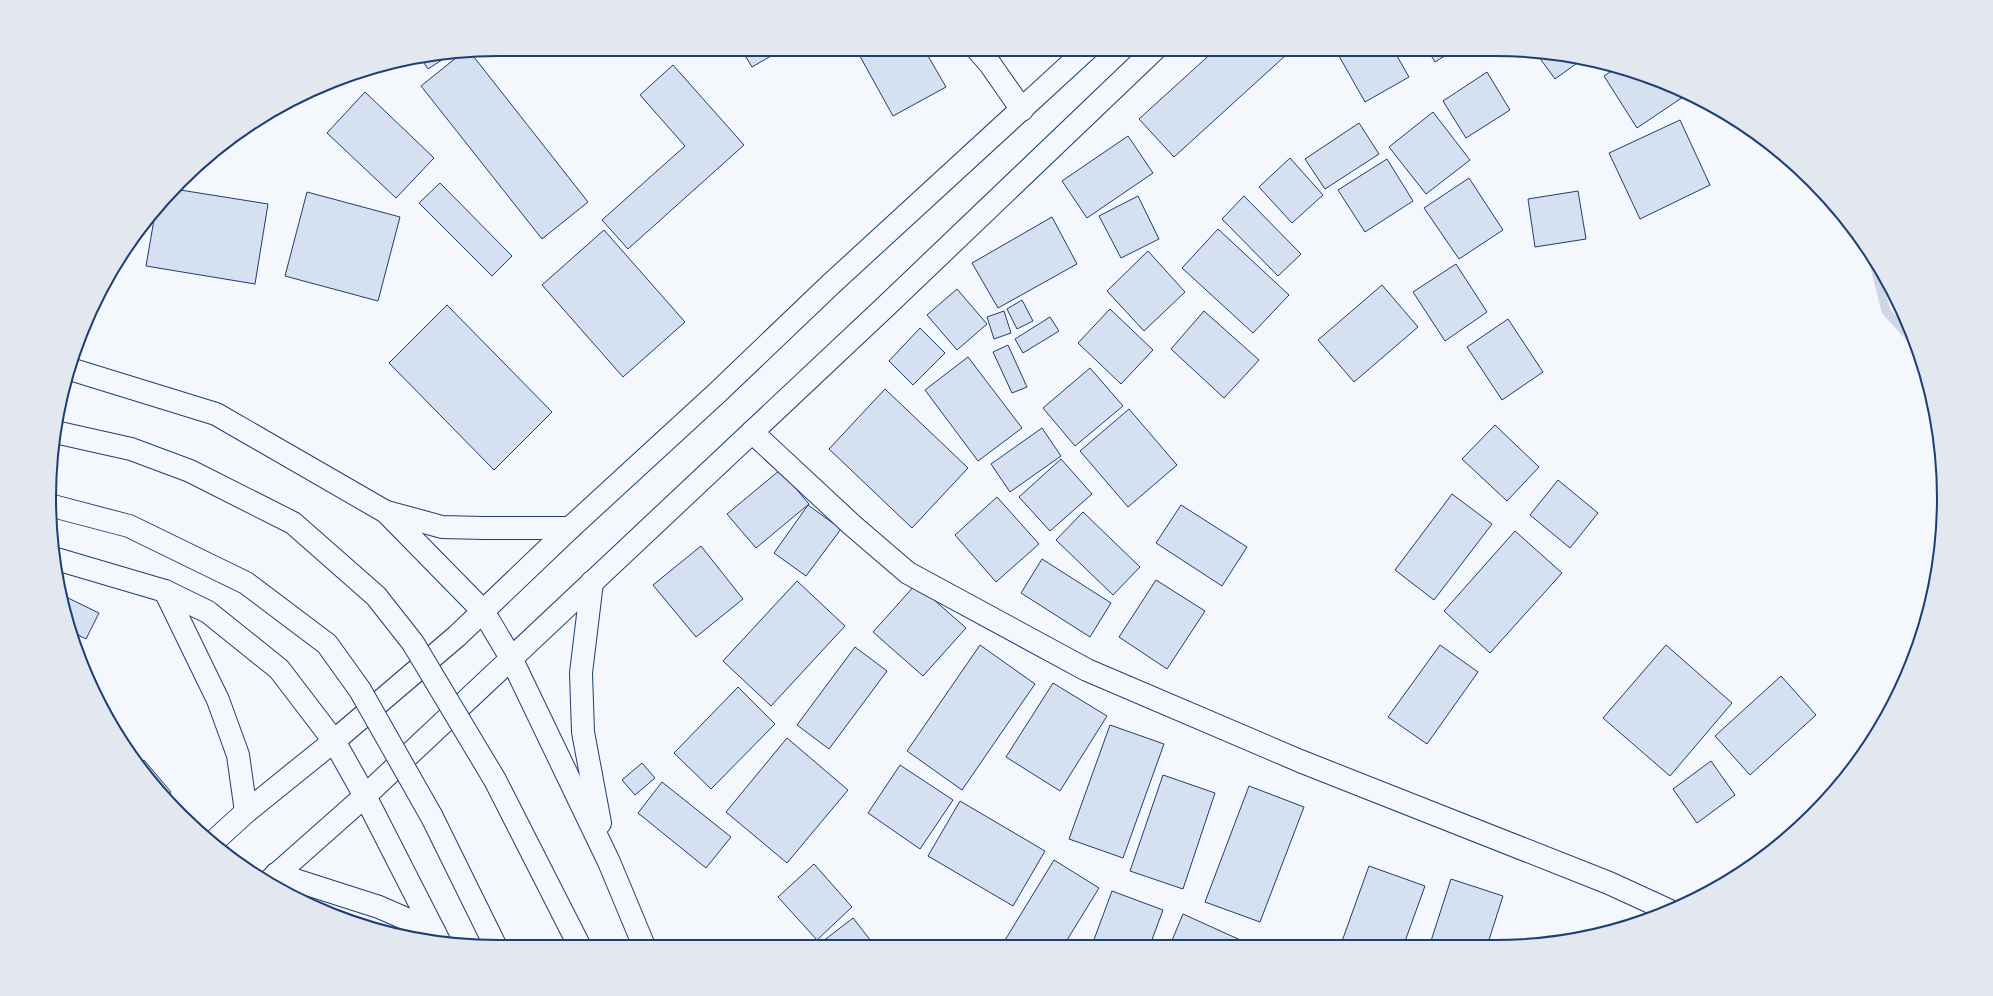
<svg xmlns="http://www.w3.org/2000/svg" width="1993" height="996" font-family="Spectral,serif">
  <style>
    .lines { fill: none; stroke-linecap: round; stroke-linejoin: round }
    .stream { stroke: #cfd7e4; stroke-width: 9 }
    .building { fill: #d5e0f0; stroke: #1d3f73 }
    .street-casing { stroke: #1d3f73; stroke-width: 24 }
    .secondary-casing { stroke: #1d3f73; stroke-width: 24 }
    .primary-casing { stroke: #1d3f73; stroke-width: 24 }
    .highway-casing { stroke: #1d3f73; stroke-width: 24 }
    .street { stroke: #f4f7fb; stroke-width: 22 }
    .secondary { stroke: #f4f7fb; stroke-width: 22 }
    .primary { stroke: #f4f7fb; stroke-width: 22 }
    .highway { stroke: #f4f7fb; stroke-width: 22 }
    .highway-bridge-casing { stroke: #1d3f73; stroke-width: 24; stroke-linecap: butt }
    .highway-bridge { stroke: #f4f7fb; stroke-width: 22 }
    .rim { fill: none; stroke: #1d3f73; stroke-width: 2 }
  </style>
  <rect width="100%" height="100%" fill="#f4f7fb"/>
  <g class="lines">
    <path class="stream" d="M1872,256L1886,311L1915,343"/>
  </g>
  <g class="building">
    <path d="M741,49H783L752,67Z"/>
    <path d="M856,49H924L946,87L893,116Z"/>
    <path d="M1216,49H1279L1285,56L1174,157L1139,119Z"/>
    <path d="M1335,49H1393L1409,77L1365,102Z"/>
    <path d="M1427,49H1456L1435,62Z"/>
    <path d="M470,52L588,202L542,239L421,86L462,53Z"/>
    <path d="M1536,53L1583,58H1584L1555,79Z"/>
    <path d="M451,54L428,69L420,57Z"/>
    <path d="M673,65L744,145L628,249L602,220L685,146L640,95Z"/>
    <path d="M1616,68L1667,83L1683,92L1686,95L1637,128L1604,76Z"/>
    <path d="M1487,72L1510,110L1466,138L1443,101Z"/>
    <path d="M365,92L434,158L396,198L327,133Z"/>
    <path d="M1433,112L1470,160L1426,194L1389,147Z"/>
    <path d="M1680,120L1710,185L1640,219L1609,153Z"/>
    <path d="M1359,123L1379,154L1325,189L1305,159Z"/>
    <path d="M1128,136L1153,173L1087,218L1062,181Z"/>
    <path d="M1290,158L1323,195L1292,223L1259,187Z"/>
    <path d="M1387,159L1413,201L1365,232L1338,190Z"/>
    <path d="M1469,178L1503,230L1459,259L1424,208Z"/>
    <path d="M440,183L512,256L492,276L419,203Z"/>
    <path d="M174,189L268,204L255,284L146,266L156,208Z"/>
    <path d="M1578,191L1586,239L1535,247L1528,199Z"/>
    <path d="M307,192L400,217L378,301L285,276Z"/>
    <path d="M1138,196L1159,239L1121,258L1099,216Z"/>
    <path d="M1244,196L1301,254L1278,276L1222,219Z"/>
    <path d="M1052,217L1077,264L998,308L972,263Z"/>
    <path d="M1218,229L1289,295L1253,333L1182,268Z"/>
    <path d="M604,230L685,322L623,377L542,285Z"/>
    <path d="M1148,251L1185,292L1144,331L1107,291Z"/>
    <path d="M1456,264L1487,312L1445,341L1413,292Z"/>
    <path d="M1382,285L1418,327L1354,382L1318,340Z"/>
    <path d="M957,289L987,324L957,350L927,315Z"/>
    <path d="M1022,300L1033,321L1017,329L1007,309Z"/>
    <path d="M447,305L552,412L494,470L389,363Z"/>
    <path d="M1110,309L1153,350L1121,384L1078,343Z"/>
    <path d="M1004,311L1011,333L994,339L987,317Z"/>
    <path d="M1204,311L1259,360L1224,398L1171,349Z"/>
    <path d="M1050,317L1059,331L1023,353L1015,339Z"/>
    <path d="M1508,319L1543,372L1502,400L1467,347Z"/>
    <path d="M920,328L945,353L913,385L889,361Z"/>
    <path d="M1008,345L1027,387L1012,393L993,352Z"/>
    <path d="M968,357L1022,428L978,461L925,390Z"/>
    <path d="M1090,368L1123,406L1075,446L1043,408Z"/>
    <path d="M885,389L968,468L912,528L829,449Z"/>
    <path d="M1129,409L1177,465L1128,507L1080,451Z"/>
    <path d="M1495,425L1539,467L1507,501L1462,459Z"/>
    <path d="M1042,428L1061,456L1010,492L991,464Z"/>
    <path d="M1061,459L1092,494L1050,531L1019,497Z"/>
    <path d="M780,470L809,504L756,548L727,514Z"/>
    <path d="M1558,480L1598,513L1570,548L1530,515Z"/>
    <path d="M1452,494L1492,524L1434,600L1395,570Z"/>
    <path d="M997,497L1039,544L996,582L955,535Z"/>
    <path d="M808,505L841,529L806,576L774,553Z"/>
    <path d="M1181,505L1247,547L1222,586L1156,543Z"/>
    <path d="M1083,512L1140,567L1113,595L1056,540Z"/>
    <path d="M1515,531L1562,573L1490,653L1444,611Z"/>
    <path d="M701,546L743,599L696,637L653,585Z"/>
    <path d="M1042,559L1111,603L1090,637L1021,593Z"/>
    <path d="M1156,580L1205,611L1167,669L1119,637Z"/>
    <path d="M797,581L845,626L771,706L723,661Z"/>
    <path d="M916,584L966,628L923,676L873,632Z"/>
    <path d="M66,597L99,613L86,639L70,631L63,602Z"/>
    <path d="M980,645L1035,684L962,790L907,751Z"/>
    <path d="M1440,645L1478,672L1427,744L1388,717Z"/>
    <path d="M1666,645L1732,703L1670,776L1603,718Z"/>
    <path d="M855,647L887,671L829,749L797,725Z"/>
    <path d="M1781,676L1816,715L1750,775L1715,736Z"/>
    <path d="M1053,683L1107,716L1060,791L1006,757Z"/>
    <path d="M738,687L775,724L711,789L674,753Z"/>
    <path d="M1110,725L1164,744L1123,858L1069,839Z"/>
    <path d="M787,738L848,790L787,863L726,812Z"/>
    <path d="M144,760L171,792L165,796L138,765Z"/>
    <path d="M1711,761L1735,795L1697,823L1673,789Z"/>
    <path d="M642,763L655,778L635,795L622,780Z"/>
    <path d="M900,765L953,800L920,849L868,813Z"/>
    <path d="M1163,775L1215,793L1183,889L1130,871Z"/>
    <path d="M662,782L731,837L706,868L638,813Z"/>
    <path d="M1249,786L1304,807L1260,922L1205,902Z"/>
    <path d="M960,801L1045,851L1013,906L928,856Z"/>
    <path d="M1054,860L1099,888L1064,945H1002Z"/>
    <path d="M814,864L852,907L817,940L778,897Z"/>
    <path d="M1369,866L1425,886L1404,944H1341Z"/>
    <path d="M1451,879L1503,896L1488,943L1430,944Z"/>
    <path d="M1112,891L1163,910L1150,945H1092Z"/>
    <path d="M1183,914L1247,943L1246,944L1170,945Z"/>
    <path d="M853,918L875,946H819L818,945Z"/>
  </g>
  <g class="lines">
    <defs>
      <path id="street" d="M977,49L990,64L1022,110"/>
      <path id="secondary" d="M752,432L852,525L908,573L1087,670L1300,761L1609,883L1670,911"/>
      <g id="primary">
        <path d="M212,843L246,812L334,741"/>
        <path d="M268,882L365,796"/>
      </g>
      <g id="highway">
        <path d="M70,369L216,414L386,512L483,611L511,658L609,862L644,946"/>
        <path d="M387,512L442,527L484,528H570"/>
        <path d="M53,558L165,591L208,612L279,669L334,741L365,796L439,941"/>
        <path d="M592,582L581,673L583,732L600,823"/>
        <path d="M165,591L218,700L238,755L246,812"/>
        <path d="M334,741L457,636L570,528L717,393L831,284L1087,49"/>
        <path d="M365,796L884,308L1155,49"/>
        <path d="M276,874L379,907L434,931"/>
      </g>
    </defs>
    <use href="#street" class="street-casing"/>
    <use href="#secondary" class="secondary-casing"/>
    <use href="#primary" class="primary-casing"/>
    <use href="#highway" class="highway-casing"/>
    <use href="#street" class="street"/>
    <use href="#secondary" class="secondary"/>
    <use href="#primary" class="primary"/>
    <use href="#highway" class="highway"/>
    <defs>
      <g id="highway-bridge">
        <path d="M55,432L131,449L190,471L293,523L376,596L413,643L495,780L580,947"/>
        <path d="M49,505L129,526L246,583L327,644L360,690L432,817L496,947"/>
      </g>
    </defs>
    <use href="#highway-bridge" class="highway-bridge-casing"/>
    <use href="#highway-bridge" class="highway-bridge"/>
  </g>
  <path d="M0 0H1993V996H0ZM498 56H1495A442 442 0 0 1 1937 498V498A442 442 0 0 1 1495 940H498A442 442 0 0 1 56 498V498A442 442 0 0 1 498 56Z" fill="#e3e8f0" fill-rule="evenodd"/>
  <path class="rim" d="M498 56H1495A442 442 0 0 1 1937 498V498A442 442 0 0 1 1495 940H498A442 442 0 0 1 56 498V498A442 442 0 0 1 498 56Z"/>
</svg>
